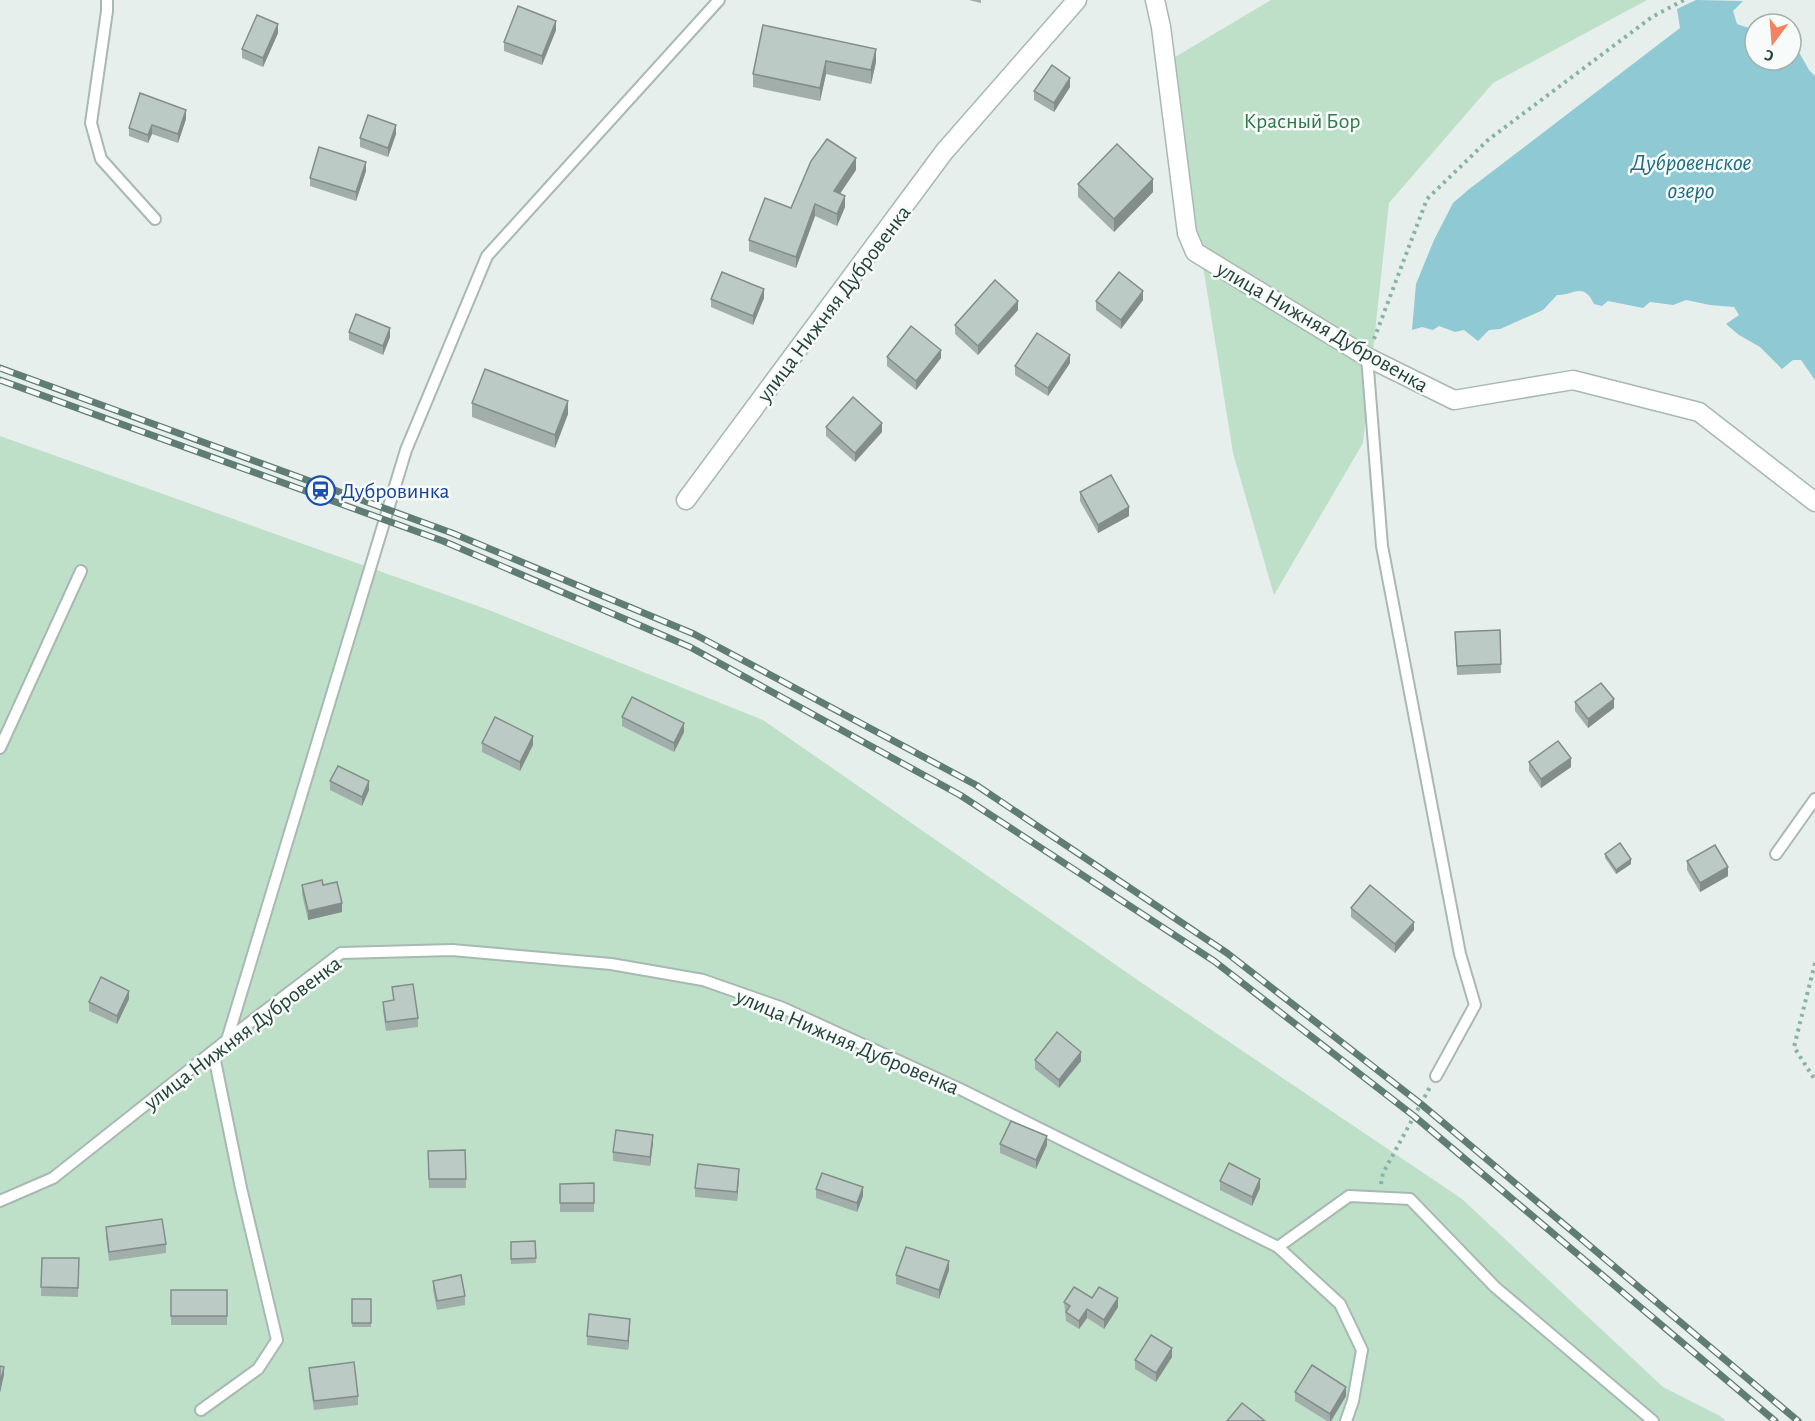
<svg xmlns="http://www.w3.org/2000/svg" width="1815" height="1421" font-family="'Alegreya Sans',sans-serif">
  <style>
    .green { fill: #bfe0c8 }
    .water { fill: #8ec9d4 }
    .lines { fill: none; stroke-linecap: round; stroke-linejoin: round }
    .service-casing { stroke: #a8b8b2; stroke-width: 14 }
    .minor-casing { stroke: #a8b8b2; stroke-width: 21 }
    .path { stroke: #86b3a5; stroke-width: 4; stroke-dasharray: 3 4.5; stroke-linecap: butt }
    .service { stroke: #fff; stroke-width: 10 }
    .minor { stroke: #fff; stroke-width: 18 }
    .rail-casing { stroke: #5f7d75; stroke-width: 7 }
    .rail { stroke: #f7fbf9; stroke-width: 4.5; stroke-dasharray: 14; stroke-linecap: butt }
    .wall { fill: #a1aea9 }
    .shaded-wall { fill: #838d89 }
    .building { fill: #bbcac4; stroke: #838d89; stroke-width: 1.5 }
    .labels { text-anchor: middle; stroke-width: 5; stroke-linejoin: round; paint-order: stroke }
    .park-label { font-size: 22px; fill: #2d7a4b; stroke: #f7fbf9 }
    .street-label { font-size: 22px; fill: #24423a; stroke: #f7fbf9 }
    .transit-label { font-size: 22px; fill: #164399; stroke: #f7fbf9; text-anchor: start }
    .water-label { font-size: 24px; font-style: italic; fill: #1c6f80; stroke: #f7fbf9 }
  </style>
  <rect width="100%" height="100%" fill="#e6efeb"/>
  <g class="green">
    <path d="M1271,0H1647L1493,83L1389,203L1363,443L1274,595L1233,453L1170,60Z"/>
    <path d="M0,436L489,610L763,720L1139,981L1462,1199L1663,1387L1720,1416L1726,1421H0Z"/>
  </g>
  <path class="water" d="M1696,0L1743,1L1733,11L1737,24L1755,30V60H1791V38L1809,70L1815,76V380L1801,360H1793L1782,369L1760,347L1739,335L1726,324L1739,315L1734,307L1710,305L1686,300L1673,305L1650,302L1643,308L1608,301L1602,306L1594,304C1583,281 1573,296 1557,295L1543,310L1500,329L1489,330L1478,341L1464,330L1455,332L1439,326L1433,330L1422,327L1412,330L1416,284L1434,240L1453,203L1468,190L1680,28L1677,9Z"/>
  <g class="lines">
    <defs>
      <g id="service">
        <path d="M107,0V11L91,123L101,159L155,219"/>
        <path d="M1367,357L1382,546L1460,954L1475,1005L1436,1076"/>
        <path d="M0,748L81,571"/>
        <path d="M1776,854L1815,799"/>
        <path d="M227,1040L406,450L487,256L719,0"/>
        <path d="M0,1201L53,1178L227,1040L341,953L452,950L611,964L703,980L783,1008L960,1089L1278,1247L1340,1304L1362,1350L1353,1401L1346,1421"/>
        <path d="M1278,1247L1349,1196L1410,1199L1495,1287L1653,1421"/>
        <path d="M201,1410L258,1369L277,1340L241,1188L213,1051"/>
      </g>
      <g id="minor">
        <path d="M1155,0L1161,27L1187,233L1195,252L1367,357L1454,400L1573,380L1699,412L1815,502"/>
        <path d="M686,500L944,152L1077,0"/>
      </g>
    </defs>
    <use href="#service" class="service-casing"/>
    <use href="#minor" class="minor-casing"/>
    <g class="path">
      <path d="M1374,339L1427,199L1488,140L1652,17L1684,0"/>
      <path d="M1815,963L1794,1047L1815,1080"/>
      <path d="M1381,1184L1383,1173L1430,1087"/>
    </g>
    <use href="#service" class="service"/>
    <use href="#minor" class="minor"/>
    <defs>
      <g id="rail">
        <path d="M0,368L452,533L694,634L976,785L1227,953L1421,1104L1798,1421"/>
        <path d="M0,380L443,541L690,647L960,795L1214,961L1414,1116L1775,1421"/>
      </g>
    </defs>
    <use href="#rail" class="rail-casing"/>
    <use href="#rail" class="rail"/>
  </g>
  <g class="wall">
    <path d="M969,0H981V3Z"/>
    <path d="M763,25L876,62L871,84L826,74L820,101L753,87V74Z"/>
    <path d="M556,30L542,65L504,51V42Z"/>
    <path d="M278,33L263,67L242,58V49Z"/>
    <path d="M1070,87L1054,112L1034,100V91Z"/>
    <path d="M186,119L178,143L152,134L148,143L129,136V128Z"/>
    <path d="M396,134L388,157L360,147V138Z"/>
    <path d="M856,170L840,194L845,207L837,226L815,216L796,268L749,251V240L791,208Z"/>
    <path d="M366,171L356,201L310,186V178Z"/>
    <path d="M1078,184L1153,192L1114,232L1078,197Z"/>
    <path d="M764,298L753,325L711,307V299Z"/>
    <path d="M1143,300L1121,329L1096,310V301Z"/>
    <path d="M1018,310L978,355L955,334V325Z"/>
    <path d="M349,332L390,337L383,355L349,340Z"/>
    <path d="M887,357L941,358L916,390L887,366Z"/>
    <path d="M1070,363L1048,396L1015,375V366Z"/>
    <path d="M472,403L568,414L555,448L472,417Z"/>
    <path d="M826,427L882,432L855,462L826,436Z"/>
    <path d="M1080,492L1129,516L1098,533L1080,501Z"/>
    <path d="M1500,630L1501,673L1457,675L1455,632Z"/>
    <path d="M1575,702L1614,708L1588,728L1575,711Z"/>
    <path d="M622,717L684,732L674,752L622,726Z"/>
    <path d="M482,743L533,745L520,771L482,752Z"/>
    <path d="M1529,762L1571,767L1541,788L1529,771Z"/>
    <path d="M330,781L369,790L362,806L330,790Z"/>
    <path d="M1605,854L1631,864L1616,874L1605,858Z"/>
    <path d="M1687,861L1728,876L1700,892L1687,870Z"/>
    <path d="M302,885H323L342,912L308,920L302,894Z"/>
    <path d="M1351,908L1414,930L1395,953L1351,917Z"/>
    <path d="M392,987L418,1018V1027L386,1031L383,1011V1002L393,1000Z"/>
    <path d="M129,999L117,1024L89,1011V1002Z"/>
    <path d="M1035,1060L1081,1061L1059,1088L1035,1069Z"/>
    <path d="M653,1143L650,1166L613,1161V1152Z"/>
    <path d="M1000,1144L1047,1145L1036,1169L1000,1153Z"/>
    <path d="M465,1150L466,1188H429L428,1151Z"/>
    <path d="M739,1178L737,1201L695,1197V1188Z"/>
    <path d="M1220,1181L1260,1188L1252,1206L1220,1190Z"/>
    <path d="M594,1183V1212H560V1184Z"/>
    <path d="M816,1189L863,1196L857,1212L816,1198Z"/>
    <path d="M106,1227L166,1244V1253L109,1261L106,1236Z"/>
    <path d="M535,1241L536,1263L511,1264V1242Z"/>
    <path d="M42,1258H79L78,1297L41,1296Z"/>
    <path d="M949,1270L939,1299L896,1284V1275Z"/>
    <path d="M433,1281L465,1296V1305L437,1310L433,1290Z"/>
    <rect x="171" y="1290" width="56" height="35"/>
    <path d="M1092,1298L1118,1307L1104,1329L1087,1318L1079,1329L1066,1321L1064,1302Z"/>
    <rect x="352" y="1299" width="19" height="28"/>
    <path d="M630,1328L628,1350L587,1345V1336Z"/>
    <path d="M1172,1357L1156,1382L1135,1369V1360Z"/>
    <path d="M309,1368L358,1396V1405L314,1410L309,1377Z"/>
    <path d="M1295,1392L1346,1396L1331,1421H1327L1295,1401Z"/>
  </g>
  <g class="shaded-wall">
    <path d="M556,21V30L542,65V56Z"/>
    <path d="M278,24V33L263,67V58Z"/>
    <path d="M876,49V62L871,84V70Z"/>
    <path d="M826,61V74L820,101V88Z"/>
    <path d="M1070,78V87L1054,112V103Z"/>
    <path d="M186,110V119L178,143V134Z"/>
    <path d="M152,125V134L148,143V135Z"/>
    <path d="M396,125V134L388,157V148Z"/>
    <path d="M856,158V170L834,202V191Z"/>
    <path d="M366,162V171L356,201V192Z"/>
    <path d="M1153,179V192L1114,232V219Z"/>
    <path d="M845,196V207L837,226V214Z"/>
    <path d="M815,204V216L796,268V257Z"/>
    <path d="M764,289V298L753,325V316Z"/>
    <path d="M1143,291V300L1121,329V320Z"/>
    <path d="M1018,301V310L978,355V346Z"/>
    <path d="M390,328V337L383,355V346Z"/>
    <path d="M941,350V358L916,390V381Z"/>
    <path d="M1070,355V363L1048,396V388Z"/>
    <path d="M568,401V414L555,448V435Z"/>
    <path d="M882,423V432L855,462V453Z"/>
    <path d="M1129,507V516L1098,533V525Z"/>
    <path d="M1614,699V708L1588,728V719Z"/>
    <path d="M684,723V732L674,752V743Z"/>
    <path d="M533,736V745L520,771V762Z"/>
    <path d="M1571,758V767L1541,788V779Z"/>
    <path d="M369,781V790L362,806V797Z"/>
    <path d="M1631,859V864L1616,874V870Z"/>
    <path d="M1728,867V876L1700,892V883Z"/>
    <path d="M342,903V912L308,920V911Z"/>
    <path d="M1414,922V930L1395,953V944Z"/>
    <path d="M129,991V999L117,1024V1016Z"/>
    <path d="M1081,1052V1061L1059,1088V1080Z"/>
    <path d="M653,1135V1143L650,1166V1157Z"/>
    <path d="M1047,1136V1145L1036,1169V1160Z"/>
    <path d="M739,1169V1178L737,1201V1192Z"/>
    <path d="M1260,1179V1188L1252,1206V1197Z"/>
    <path d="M863,1187V1196L857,1212V1203Z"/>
    <path d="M949,1261V1270L939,1299V1290Z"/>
    <path d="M1118,1298V1307L1104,1329V1320Z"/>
    <path d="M1087,1309V1318L1079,1329V1321Z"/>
    <path d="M630,1319V1328L628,1350V1341Z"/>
    <path d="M1172,1348V1357L1156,1382V1373Z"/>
    <path d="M4,1367V1375L0,1393V1384Z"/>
    <path d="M1346,1387V1396L1331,1421H1330V1414Z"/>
  </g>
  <g class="building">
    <path d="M518,6L556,21L542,56L504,42Z"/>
    <path d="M257,15L278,24L263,58L242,49Z"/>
    <path d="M763,25L876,49L871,70L826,61L820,88L753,74Z"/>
    <path d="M1052,65L1070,78L1054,103L1034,91Z"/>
    <path d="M140,93L186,110L178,134L152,125L148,135L129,128Z"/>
    <path d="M368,115L396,125L388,148L360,138Z"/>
    <path d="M827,139L856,158L834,191L845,196L837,214L815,204L796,257L749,240L765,198L791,208L811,161Z"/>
    <path d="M1117,144L1153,179L1114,219L1078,184Z"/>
    <path d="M319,147L366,162L356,192L310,178Z"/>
    <path d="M722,272L764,289L753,316L711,299Z"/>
    <path d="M1119,272L1143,291L1121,320L1096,301Z"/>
    <path d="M995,280L1018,301L978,346L955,325Z"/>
    <path d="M356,314L390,328L383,346L349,332Z"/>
    <path d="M911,326L941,350L916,381L887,357Z"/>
    <path d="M1037,333L1070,355L1048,388L1015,366Z"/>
    <path d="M485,369L568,401L555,435L472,403Z"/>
    <path d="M853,397L882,423L855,453L826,427Z"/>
    <path d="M1111,475L1129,507L1098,525L1080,492Z"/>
    <path d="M1500,630L1501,664L1457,666L1455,632Z"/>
    <path d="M1601,683L1614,699L1588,719L1575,702Z"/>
    <path d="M632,697L684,723L674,743L622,717Z"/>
    <path d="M495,717L533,736L520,762L482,743Z"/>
    <path d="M1558,741L1571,758L1541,779L1529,762Z"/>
    <path d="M338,766L369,781L362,797L330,781Z"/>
    <path d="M1620,843L1631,859L1616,870L1605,854Z"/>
    <path d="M1715,845L1728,867L1700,883L1687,861Z"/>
    <path d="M322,880L323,885L337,882L342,903L308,911L302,885Z"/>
    <path d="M1370,885L1414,922L1395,944L1351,908Z"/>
    <path d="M101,977L129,991L117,1016L89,1002Z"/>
    <path d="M413,984L418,1018L386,1022L383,1002L394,1000L392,987Z"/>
    <path d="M1057,1032L1081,1052L1059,1080L1035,1060Z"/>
    <path d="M1011,1121L1047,1136L1036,1160L1000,1144Z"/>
    <path d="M616,1130L653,1135L650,1157L613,1152Z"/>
    <path d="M465,1150L466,1179H429L428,1151Z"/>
    <path d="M1229,1163L1260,1179L1252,1197L1220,1181Z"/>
    <path d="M698,1164L739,1169L737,1192L695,1188Z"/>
    <path d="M822,1173L863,1187L857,1203L816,1189Z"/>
    <path d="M594,1183V1203H560V1184Z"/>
    <path d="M162,1219L166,1244L109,1252L106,1227Z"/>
    <path d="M535,1241L536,1258L511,1259V1242Z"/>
    <path d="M906,1247L949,1261L939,1290L896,1275Z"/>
    <path d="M42,1258H79L78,1288L41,1287Z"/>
    <path d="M461,1275L465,1296L437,1301L433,1281Z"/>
    <path d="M1074,1287L1092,1298L1099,1287L1118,1298L1104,1320L1087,1309L1079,1321L1066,1312L1070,1306L1064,1302Z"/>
    <rect x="171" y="1290" width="56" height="26"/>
    <rect x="352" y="1299" width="19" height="24"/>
    <path d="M589,1314L630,1319L628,1341L587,1336Z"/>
    <path d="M1151,1335L1172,1348L1156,1373L1135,1360Z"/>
    <path d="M354,1362L358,1396L314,1401L309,1368Z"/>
    <path d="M1312,1365L1346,1387L1330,1414L1295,1392Z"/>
    <path d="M0,1366L4,1367L0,1384Z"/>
    <path d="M1242,1403L1265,1421H1227Z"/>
  </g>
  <defs>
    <symbol id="station-ring" viewBox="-11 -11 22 22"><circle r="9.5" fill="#f7fbf9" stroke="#1a4fb4" stroke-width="1.5"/><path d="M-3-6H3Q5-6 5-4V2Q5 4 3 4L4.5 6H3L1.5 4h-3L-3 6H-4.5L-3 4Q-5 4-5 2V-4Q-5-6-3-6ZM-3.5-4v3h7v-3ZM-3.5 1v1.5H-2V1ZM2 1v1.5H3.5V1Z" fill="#1a4fb4"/></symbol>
  </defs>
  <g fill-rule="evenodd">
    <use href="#station-ring" x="304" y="474" width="33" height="33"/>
  </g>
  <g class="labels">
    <g class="park-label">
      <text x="1302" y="128">Красный Бор</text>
    </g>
    <g class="street-label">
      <text transform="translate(833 303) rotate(-53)" y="8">улица Нижняя Дубровенка</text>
      <text transform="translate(1323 326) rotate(30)" y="8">улица Нижняя Дубровенка</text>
      <text transform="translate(242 1032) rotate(-37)" y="8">улица Нижняя Дубровенка</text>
      <text transform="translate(848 1041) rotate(23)" y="8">улица Нижняя Дубровенка</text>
    </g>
    <g class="transit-label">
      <text x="341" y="498">Дубровинка</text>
    </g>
    <g class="water-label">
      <text x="1691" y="170">Дубровенское<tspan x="1691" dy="28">озеро</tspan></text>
    </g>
  </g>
  <g transform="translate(1773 42) rotate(196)"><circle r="28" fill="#f7fbf9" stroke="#a3b1ad" stroke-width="1.5"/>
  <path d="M0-4.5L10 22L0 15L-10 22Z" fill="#f4845f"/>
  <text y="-9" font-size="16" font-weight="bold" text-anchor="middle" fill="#24423a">С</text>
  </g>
</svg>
